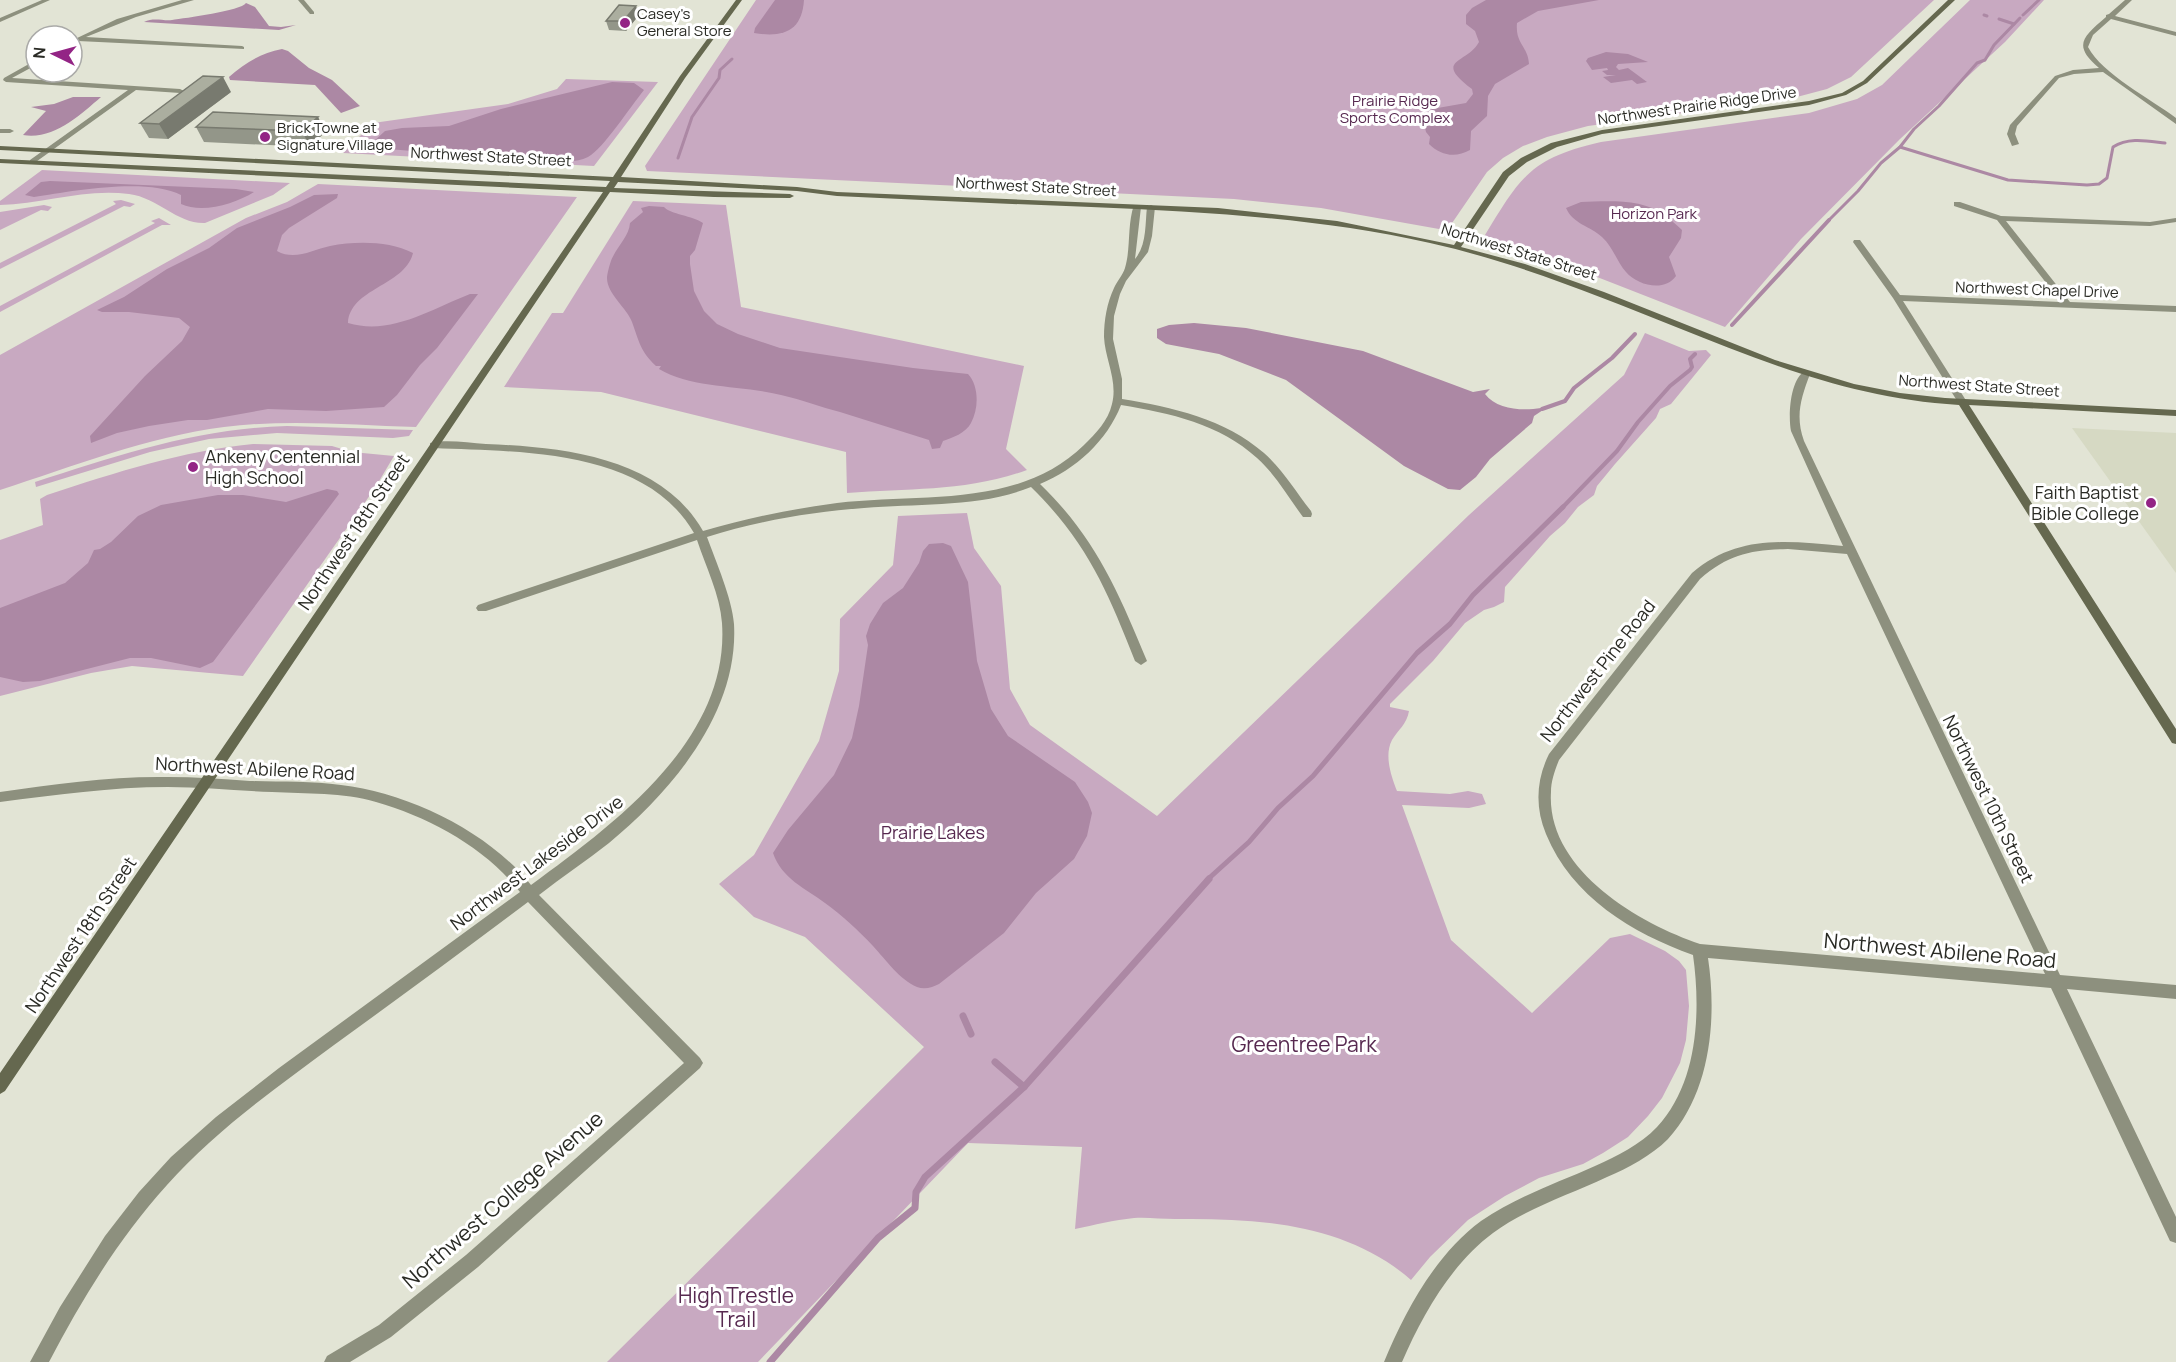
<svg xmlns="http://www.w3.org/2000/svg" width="2176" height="1362" font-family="Manrope,sans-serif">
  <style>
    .built { fill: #d6d9c3 }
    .green { fill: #c8a9c1 }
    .water { fill: #ac88a4 }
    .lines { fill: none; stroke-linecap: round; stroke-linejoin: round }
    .stream-far3 { stroke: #ac88a4; stroke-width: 3 }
    .stream-far2 { stroke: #ac88a4; stroke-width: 4 }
    .stream-far1 { stroke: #ac88a4; stroke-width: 5 }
    .stream { stroke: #ac88a4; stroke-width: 7 }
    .street { fill: #8d907e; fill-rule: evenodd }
    .secondary { fill: #65684f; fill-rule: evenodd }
    .wall { fill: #939689 }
    .shaded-wall { fill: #787a6f }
    .building { fill: #abae9f; stroke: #787a6f; stroke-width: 1.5 }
    .poi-dot { fill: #932485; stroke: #fff; stroke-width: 2 }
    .labels { text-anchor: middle; stroke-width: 6; stroke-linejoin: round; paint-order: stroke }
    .far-poi-label { font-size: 15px; fill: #2a2b25; stroke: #fff; text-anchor: start }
    .far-park-label { font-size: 15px; fill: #572950; stroke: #fff }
    .far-street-label { font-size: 15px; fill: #2a2b25; stroke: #fff }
    .poi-label { font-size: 18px; fill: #2a2b25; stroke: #fff; text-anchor: start }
    .street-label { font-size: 18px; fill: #2a2b25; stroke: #fff }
    .park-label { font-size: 18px; fill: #572950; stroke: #fff }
    .near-street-label { font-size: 21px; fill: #2a2b25; stroke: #fff }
    .near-park-label { font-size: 21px; fill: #572950; stroke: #fff }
  </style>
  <rect width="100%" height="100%" fill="#e2e4d5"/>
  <path class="built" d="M2072,428L2176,433V573Z"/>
  <g class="green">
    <path d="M756,0H1934L1851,77L1827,89L1793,98L1588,126L1547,137L1523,146L1503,158L1487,172L1450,226L1439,229L1321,208L1234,199L647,171L645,166Z"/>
    <path d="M1970,0H2044L2005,42L1900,139L1801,239L1725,327L1592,275L1491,243L1486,238L1485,235C1521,176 1531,158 1601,142L1809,113L1857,99L1882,85Z"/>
    <path d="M566,79L658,82L594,166L343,153L373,123L508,104L557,89Z"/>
    <path d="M42,170L290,183L273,195L205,223C177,224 159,198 129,194C85,188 43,204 0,205V201Z"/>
    <path d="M318,184L577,197L416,427C352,425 288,419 224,427C147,437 74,466 0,490V355L246,218L287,202Z"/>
    <path d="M121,200L135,204L130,207L124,206L0,269V263L116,204L113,201Z"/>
    <path d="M633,201L726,205L741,307L1024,366L1006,449L1027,470C966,492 910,488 847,493L846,452L601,392L504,387L552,313H563Z"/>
    <path d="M44,205L52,207L48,211L41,210L0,230V212Z"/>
    <path d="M159,218L171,225H162L0,312V306L155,223L151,221Z"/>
    <path d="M1645,333L1689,351L1706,350L1711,355L1671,404L1660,409L1656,418L1615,464L1597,486L1594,495L1578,507L1565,523L1550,536L1505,587L1504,602L1494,607L1484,610L1465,623L1433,661L1390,704V707L1409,711C1407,724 1398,730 1392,740C1384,755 1391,776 1397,791L1450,794L1468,791L1482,794L1486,804L1469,808L1402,805L1451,940L1532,1013L1610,938L1630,934L1665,951L1679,961L1686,970L1689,1006L1686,1040L1680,1063L1662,1098L1648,1116L1628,1137L1603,1153L1583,1164L1539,1178L1505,1196L1468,1220L1430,1257L1411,1280C1346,1223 1257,1218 1175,1219C1161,1219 1147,1217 1134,1218C1114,1220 1094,1225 1075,1229L1082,1147L968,1143L758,1362H607L924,1047L805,937L754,917L719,884L754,855L819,741L839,671L840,619L893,565L898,516L967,513L974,548L1001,586L1010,689L1030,725L1157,816L1469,515L1624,375Z"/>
    <path d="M287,426L413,430L409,436L393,438L277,433L209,439L150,452L36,487L35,482C118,455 199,428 287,426Z"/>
    <path d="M253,444L332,446L352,452L394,456L375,488L243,676L132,666L91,673L0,696V540L43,525L40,499L47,495C117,472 182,451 253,444Z"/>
  </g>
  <g class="water">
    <path d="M775,0H804C802,30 785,38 754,33L755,28Z"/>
    <path d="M1486,0H1599L1538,11L1517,23C1515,44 1528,46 1529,64L1495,84L1488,96L1487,116L1471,131L1470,150C1456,158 1441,156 1429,144L1430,137L1426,132L1423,119L1432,109L1466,103L1473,94L1472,89C1432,59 1467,64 1479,42L1475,31L1466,24V15L1472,8Z"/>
    <path d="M246,3L255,7L269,26L281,27L296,25L279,30L144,22C154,17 162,21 172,20C185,18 241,11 246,3Z"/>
    <path d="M282,49L288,51L309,68L332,80L360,106L341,113L315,85L230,80L229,77C245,63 261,53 282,49Z"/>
    <path d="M1606,52L1628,54L1648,62L1618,64L1616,67L1619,70L1628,68L1647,82L1637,84L1632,80L1611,83L1603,77L1616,75H1607L1602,71L1608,70L1607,68L1592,70L1586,61L1588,58Z"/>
    <path d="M612,82L634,83L644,90C630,107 604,148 588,157C570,166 551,158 533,157C481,154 428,153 376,148L373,142L385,131L402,128L449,126L501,109Z"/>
    <path d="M73,97H101C80,115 54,140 23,135L46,111L31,107L54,104Z"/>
    <path d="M50,181L236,189L254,192C235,204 202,214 181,204V195C147,177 71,191 34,197L25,195L41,182Z"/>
    <path d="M338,194L337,198L289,228L282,235L277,251C295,261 312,250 330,246C357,241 389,241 413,253C405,286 350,288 348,323C391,336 431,309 470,294H478L437,348L420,365L397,395L384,407L326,411L268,409L207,420H188L149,426L117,433L91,443L90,436L145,376L182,341L190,327L179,318L129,312H102L97,310L124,297L167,269L209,248L237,228L290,207L314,195Z"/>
    <path d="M1581,202C1606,201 1643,198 1664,215C1671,219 1676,225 1682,230L1681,238L1669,257L1676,276C1665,292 1638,286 1626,272C1617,262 1613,247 1602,237C1590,226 1573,224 1566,208Z"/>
    <path d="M649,206L664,207C670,214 693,216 703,223L695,250L690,256V264L694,291L704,311L717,324L738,334L780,348L913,368L968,374C979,386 979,408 971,423C966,433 952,438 943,441L940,448L932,449L929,440L840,412C820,407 803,400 781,395C742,385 693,389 659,369L661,366H656C640,351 639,341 632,322C627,308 607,294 607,278C607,275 609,267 610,264C614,249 629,238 630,223L643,212L641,208Z"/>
    <path d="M1194,323L1246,328L1363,351L1473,392L1490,389L1485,394C1497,410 1523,411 1541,408L1543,410L1534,416L1532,423L1490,459L1476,477L1460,490L1448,489L1404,466L1286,380L1219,354L1166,344L1157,338V329L1169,325Z"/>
    <path d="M327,489L337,491L339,494L213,662L200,668L151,658H130L40,681L23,682L0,677V608L65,583L88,563L94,550L100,549L111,542L138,516L161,505L218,495H243L286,502Z"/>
    <path d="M943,543L951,546L968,582L977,661L991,709L1008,736L1075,782L1088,802L1092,813L1087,836L1074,859L1036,893L1004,933L939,984C933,987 925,990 917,987C900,980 886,960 873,946C859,931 842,915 825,903C805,888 782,879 773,853L788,830L834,775L852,738L859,706L868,645L866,636L870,624L883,603L903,588L919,563L923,551L929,544Z"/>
  </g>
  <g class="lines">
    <g class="stream-far3">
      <path d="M1984,15L1987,16"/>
      <path d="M2023,15L2039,0"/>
      <path d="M1999,19L2014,24"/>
      <path d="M1900,147L2008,180L2087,185L2099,184L2107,178L2113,147C2129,137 2147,141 2165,143"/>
      <path d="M678,158L692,117L719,78L720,70L732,59"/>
      <path d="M1827,222L1858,191L1881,163L1900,147L1914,129L1939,106L1977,63L1985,60L1994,45L2020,18"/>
    </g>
    <g class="stream-far2">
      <path d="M1732,325L1829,220"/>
      <path d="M1542,409L1565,401L1574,388L1612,358L1635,334"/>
      <path d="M1562,508L1617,451L1638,422L1670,386L1690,370L1692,367L1690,359L1695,354"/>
    </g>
    <path class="stream-far1" d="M1207,880L1249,842L1278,808L1313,776L1417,653L1450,624L1473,595L1563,507"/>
    <g class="stream">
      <path d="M963,1016L971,1034"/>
      <path d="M995,1062L1024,1087"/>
      <path d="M770,1362L878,1238L915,1208L916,1192L925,1177L1024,1087L1209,879"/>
    </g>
    <g class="street">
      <path d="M42,0H50L0,22V18Z"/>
      <path d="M182,0H194L136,17L86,37L242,46L244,47V49L78,41L75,39L117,19Z"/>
      <path d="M298,0H304L314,12V14H310Z"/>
      <path d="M2125,0H2132L2115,16L2176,32V36L2111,19L2093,35L2088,47C2102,74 2151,99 2176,118V124L2103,72L2074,74L2059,78L2017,126L2015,134L2019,144L2012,146L2007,134L2010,125L2055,76L2073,70L2099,68C2072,45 2083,37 2106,17V15L2109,14Z"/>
      <path d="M36,60V65L12,78L180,89L184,91L180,93L136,90L33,164H30V160L128,90L6,82L3,80L4,78Z"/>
      <path d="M0,129H10L14,131L10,133H0Z"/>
      <path d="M1954,202H1960L2001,216L2150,222L2176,218V222L2150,226L2006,221L2070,302L2176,306V312L1903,301L1967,402L1965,404H1959L1893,298L1853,242L1854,240H1860L1900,295L2061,302L1997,220L1954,206Z"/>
      <path d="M1134,205L1141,207L1135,259C1147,245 1145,224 1147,207L1151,205L1155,207L1152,236L1148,252L1126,281L1120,294L1114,316L1113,339L1122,379V399C1172,407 1225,419 1264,453C1283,470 1296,492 1311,511L1312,514L1311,517H1303C1288,497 1276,475 1257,458C1220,424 1170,413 1121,405C1107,441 1076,469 1040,484C1095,537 1118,591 1147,661L1141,665L1135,661C1107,590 1087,542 1031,487C979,508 919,503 864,508C811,512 757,521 707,537C716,562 732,598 734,624C739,712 672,791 609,843C586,861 562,877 539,895L700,1058L703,1063L700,1068L478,1267L391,1337L350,1362H324L327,1356L379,1325L466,1255L684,1063L528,902C464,950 399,998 334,1045C276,1088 215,1131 167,1185C119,1238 82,1299 49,1362H30L60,1307L105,1236L139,1192L171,1157L216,1117L279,1068L520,892C486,848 429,817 376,802C343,792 306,794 272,792C237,791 202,787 168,787C111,787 55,795 0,802V792C56,784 112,776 168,777C195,777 223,779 250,781C280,782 311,781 341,785C408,793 488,831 531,885C614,824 730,740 722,623C720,595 706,567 697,540L486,611H478L476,608L478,605L694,533C645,448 519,452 434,448L430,447V443C447,439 468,443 486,444C562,447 661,457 703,531C747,518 792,509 837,503C920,493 1019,509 1084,445C1096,433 1108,421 1112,404C1118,381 1105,359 1104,337C1104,320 1107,303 1114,288C1117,281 1123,275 1125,268C1131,248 1127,225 1134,205Z"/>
      <path d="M1805,371L1810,374C1801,398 1795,416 1804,441L2060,975L2176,985V999L2067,989L2176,1217V1243L2170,1241L2051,988L1708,958C1717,1018 1711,1092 1668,1139C1651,1156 1628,1168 1607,1177C1569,1195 1527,1208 1493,1233C1451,1264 1422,1316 1402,1362H1384C1405,1311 1436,1254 1481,1221C1516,1197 1557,1183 1595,1166C1617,1156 1640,1145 1657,1127C1698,1083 1701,1012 1693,955C1632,933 1572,897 1546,834C1535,808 1536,780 1549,754L1692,573C1738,534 1787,541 1843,546L1791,431C1788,416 1790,379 1805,371ZM1788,549L1847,554L2045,974L1700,944C1638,923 1546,869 1551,792C1551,781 1555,770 1559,760L1700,579C1729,554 1751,550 1788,549Z"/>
    </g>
    <path class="secondary" d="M736,0H742L685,78L621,177L797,187L837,192L1218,208L1337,221L1454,245L1503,172L1521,158L1551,143L1602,130L1809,101L1842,93L1863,81L1948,0H1955L1867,83L1846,95L1809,105L1602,134L1557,147L1527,162L1509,176L1461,247L1525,264L1604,292L1775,360L1854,384L1900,393L1945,398L2176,410V416L1969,405L2176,729V744L2172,743L1959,405C1856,399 1771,365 1676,327C1596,295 1515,262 1430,243C1318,218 1205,212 1091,207C1007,204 922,200 837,196L797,191L618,182L614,188L790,194L794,196L790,198L714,197L610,192L5,1091L0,1094V1073L603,192L0,163V159L606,187L610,181L0,150V146L613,177L680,76Z"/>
  </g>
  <g class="wall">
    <path d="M639,15L626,31L609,30L606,21Z"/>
    <path d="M231,92L168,139L149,138L140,123Z"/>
    <path d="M318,117L325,132L310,147L204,142L196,127Z"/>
  </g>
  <g class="shaded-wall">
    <path d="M636,6L639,15L626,31L623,21Z"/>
    <path d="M223,77L231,92L168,139L159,124Z"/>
    <path d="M318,117L325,132L310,147L302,131Z"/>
  </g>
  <g class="building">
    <path d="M619,5L636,6L623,21H606Z"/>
    <path d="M203,76L223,77L159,124L140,123Z"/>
    <path d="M213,112L318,117L302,131L196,127Z"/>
  </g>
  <g class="poi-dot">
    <circle cx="625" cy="23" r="6"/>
    <circle cx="265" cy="137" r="6"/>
    <circle cx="193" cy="467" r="6"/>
    <circle cx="2151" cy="503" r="6"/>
  </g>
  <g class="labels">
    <g class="far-poi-label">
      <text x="637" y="19">Casey's<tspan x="637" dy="17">General Store</tspan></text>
      <text x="277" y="133">Brick Towne at<tspan x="277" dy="17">Signature Village</tspan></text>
    </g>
    <g class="far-park-label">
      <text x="1395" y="106">Prairie Ridge<tspan x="1395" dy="17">Sports Complex</tspan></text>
      <text x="1654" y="219">Horizon Park</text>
    </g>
    <g class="far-street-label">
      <text transform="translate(1697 106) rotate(-8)" y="5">Northwest Prairie Ridge Drive</text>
      <text transform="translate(491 157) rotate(3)" y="5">Northwest State Street</text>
      <text transform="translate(1036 187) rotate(3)" y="5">Northwest State Street</text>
      <text transform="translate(1519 252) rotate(17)" y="5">Northwest State Street</text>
      <text transform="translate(2037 290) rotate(2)" y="5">Northwest Chapel Drive</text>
      <text transform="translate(1979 386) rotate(4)" y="5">Northwest State Street</text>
    </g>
    <g class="poi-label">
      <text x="205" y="463">Ankeny Centennial<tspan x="205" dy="21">High School</tspan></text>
      <text x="2139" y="499" text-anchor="end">Faith Baptist<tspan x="2139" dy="21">Bible College</tspan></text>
    </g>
    <g class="street-label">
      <text transform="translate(354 532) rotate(-56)" y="6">Northwest 18th Street</text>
      <text transform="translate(1598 671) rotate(-52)" y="6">Northwest Pine Road</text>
      <text transform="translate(255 769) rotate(3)" y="6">Northwest Abilene Road</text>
      <text transform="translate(1988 799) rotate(64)" y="6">Northwest 10th Street</text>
      <text transform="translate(537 863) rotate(-37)" y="6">Northwest Lakeside Drive</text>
      <text transform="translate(81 935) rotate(-56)" y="6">Northwest 18th Street</text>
    </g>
    <g class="park-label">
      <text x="933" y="839">Prairie Lakes</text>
    </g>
    <g class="near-street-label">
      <text transform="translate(1940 951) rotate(5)" y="7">Northwest Abilene Road</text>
      <text transform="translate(503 1200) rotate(-41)" y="7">Northwest College Avenue</text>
    </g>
    <g class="near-park-label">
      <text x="1304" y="1052">Greentree Park</text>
      <text x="736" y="1303">High Trestle<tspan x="736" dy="24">Trail</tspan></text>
    </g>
  </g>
  <g transform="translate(54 54) rotate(275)"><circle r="28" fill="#ffffff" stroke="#aaaaa8" stroke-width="1.5"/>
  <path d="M0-4.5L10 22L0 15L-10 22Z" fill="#932485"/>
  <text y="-9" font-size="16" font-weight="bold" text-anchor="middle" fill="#2a2b25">N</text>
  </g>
</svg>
